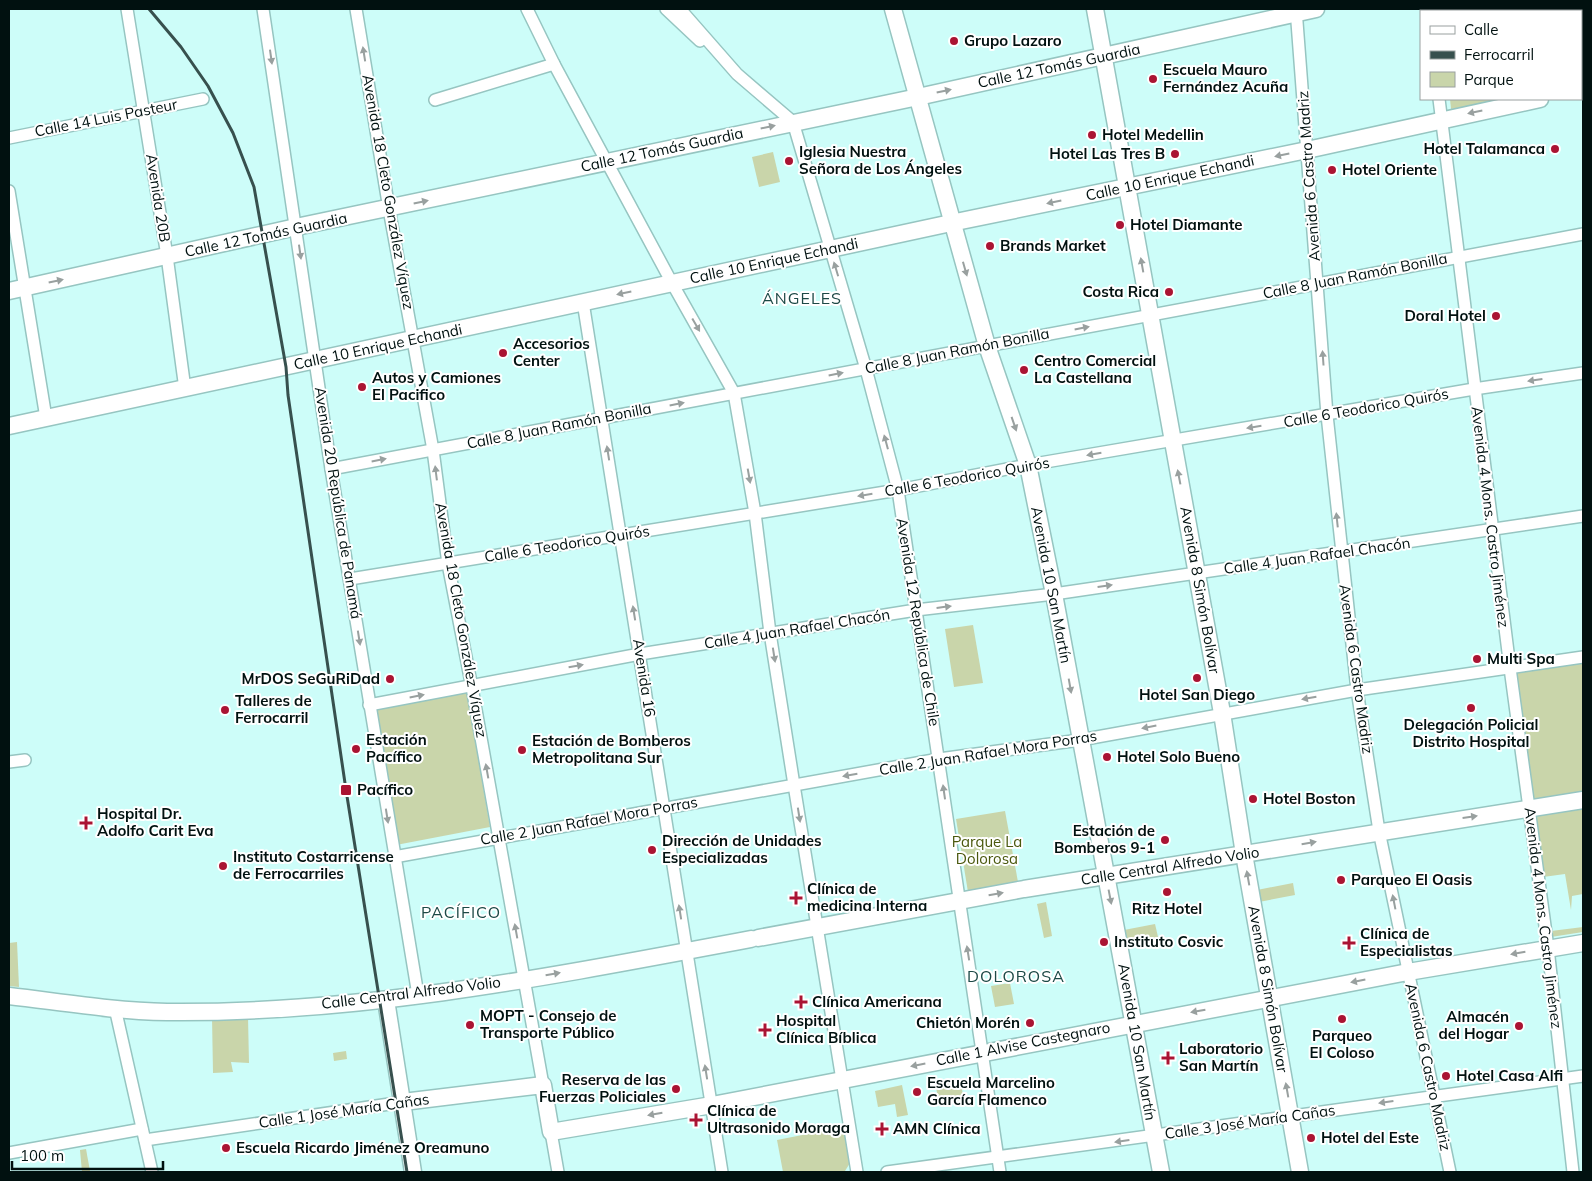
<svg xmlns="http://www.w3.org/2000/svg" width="1592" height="1181" font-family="Mulish,sans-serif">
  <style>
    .green { fill: #c9d5aa }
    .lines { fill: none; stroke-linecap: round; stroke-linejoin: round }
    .street-casing { stroke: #96c5c1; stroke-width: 14 }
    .secondary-casing { stroke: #96c5c1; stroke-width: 19 }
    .highway-casing { stroke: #fff; stroke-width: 22 }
    .street { stroke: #fff; stroke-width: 11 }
    .secondary { stroke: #fff; stroke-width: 16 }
    .highway { stroke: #10b5e0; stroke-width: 20 }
    .rail { stroke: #37504e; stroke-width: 3 }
    .oneway { fill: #99a09f }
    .poi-dot { fill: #aa1433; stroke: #fff; stroke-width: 2 }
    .labels { text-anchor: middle; stroke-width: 4; stroke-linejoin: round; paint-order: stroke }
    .poi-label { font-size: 15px; font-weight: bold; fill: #011110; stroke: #fff; text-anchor: start }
    .street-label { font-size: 15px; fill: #011110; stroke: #fff }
    .park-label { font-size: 15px; fill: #4a580d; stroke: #fff }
    .neighbourhood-label { font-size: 16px; letter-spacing: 1px; fill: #1c4946; stroke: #fff }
  </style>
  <rect width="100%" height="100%" fill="#cdfdf9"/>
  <g class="green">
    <path d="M1439,9H1496V11H1440Z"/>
    <rect x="1519" y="9" width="41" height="2"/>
    <path d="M1450,99H1506L1451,109Z"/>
    <path d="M773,152L780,182L759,187L752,157Z"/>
    <path d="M973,625L983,683L954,687L945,629Z"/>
    <path d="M1583,662V794L1532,802L1514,673Z"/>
    <path d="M467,692L490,827L396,845L375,708Z"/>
    <path d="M1583,808V896V894L1572,896L1571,910L1565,874L1543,877L1535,815Z"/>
    <path d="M1005,811L1018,882L968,892L956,819Z"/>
    <path d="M1293,883L1295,895L1259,902L1257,890Z"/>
    <path d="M1046,902L1052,936L1044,938L1037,904Z"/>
    <path d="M1155,924L1159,941L1128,947L1124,930Z"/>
    <path d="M1583,927V932L1551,937V931Z"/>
    <path d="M17,942L19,987L9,986V943Z"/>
    <path d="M1010,983L1014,1004L995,1007L991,986Z"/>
    <path d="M212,1017H248L249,1063L231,1062L233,1072L213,1073Z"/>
    <path d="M346,1051L347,1059L334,1061L333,1053Z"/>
    <path d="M960,1079L964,1100L940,1105L935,1084Z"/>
    <path d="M902,1085L908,1115L897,1117L895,1104L878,1107L875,1091Z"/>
    <path d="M843,1127L850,1163L845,1171L783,1172L777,1140Z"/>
    <path d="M86,1149L90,1171L82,1172L80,1150Z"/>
  </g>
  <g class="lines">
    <defs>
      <g id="street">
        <path d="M127,9L167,256L185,389"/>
        <path d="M263,9L331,469L418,995"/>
        <path d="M356,9L389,209L433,450L448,564L473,693L543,1085"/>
        <path d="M527,9L554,64L672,283L734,393L755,513L770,633L794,785L857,1172"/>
        <path d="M666,9L700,41"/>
        <path d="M680,9L737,74L793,122L866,369L898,490L1000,1172"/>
        <path d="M1296,9L1327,415L1357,690L1379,831L1450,1172"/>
        <path d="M1429,9V11"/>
        <path d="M1439,99L1510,668L1548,948L1573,1172"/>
        <path d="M435,100L554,64"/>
        <path d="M9,138L203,99"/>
        <path d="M9,191L46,418"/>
        <path d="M583,302L722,1172"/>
        <path d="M331,469L1583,234"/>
        <path d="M350,579L898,490L1028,465L1474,389L1583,373"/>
        <path d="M369,705L640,654L916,610L1054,594L1583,516"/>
        <path d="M9,762L25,760"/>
        <path d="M394,857L939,759L1080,740L1357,690L1583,657"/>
        <path d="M115,1008L152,1172"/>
        <path d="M551,1132L558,1172"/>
        <path d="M145,1140L403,1102"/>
        <path d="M9,1153L142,1129"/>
        <path d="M887,1172L1583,1076"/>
      </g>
      <g id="secondary">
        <path d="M893,9L987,346L1028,465L1054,594L1161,1172"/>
        <path d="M1095,9L1222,713L1244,854L1300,1172"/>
        <path d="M1581,90H1583"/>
        <path d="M9,291L296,227L918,97L1316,9"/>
        <path d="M9,426L951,223L1307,150L1540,99"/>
        <path d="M758,938L1024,889L1583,800"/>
        <path d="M9,996C61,1002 114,1011 167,1012C363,1014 558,975 751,939"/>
        <path d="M386,1000L413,1172"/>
        <path d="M403,1102L543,1085L551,1132L712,1105L1408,972L1583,943"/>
      </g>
      <path id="highway" d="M1581,23L1583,42"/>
    </defs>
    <use href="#street" class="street-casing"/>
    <use href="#secondary" class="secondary-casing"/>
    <use href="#highway" class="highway-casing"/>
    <use href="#street" class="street"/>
    <use href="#secondary" class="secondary"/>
    <use href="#highway" class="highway"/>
    <path class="rail" d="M149,9L181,47L208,86L233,133L254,187L286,367L288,395L346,790L407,1172"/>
  </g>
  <defs><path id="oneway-solid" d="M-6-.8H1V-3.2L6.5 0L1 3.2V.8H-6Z" transform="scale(1.25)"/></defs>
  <g class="oneway">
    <use href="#oneway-solid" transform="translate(364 54) rotate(-99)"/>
    <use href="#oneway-solid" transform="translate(271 57) rotate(82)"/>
    <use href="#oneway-solid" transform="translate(944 91) rotate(-12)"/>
    <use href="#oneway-solid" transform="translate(1475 112) rotate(168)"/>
    <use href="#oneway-solid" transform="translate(768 127) rotate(-12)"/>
    <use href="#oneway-solid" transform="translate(1282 155) rotate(168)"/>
    <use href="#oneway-solid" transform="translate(421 202) rotate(-12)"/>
    <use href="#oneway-solid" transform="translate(1054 202) rotate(168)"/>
    <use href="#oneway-solid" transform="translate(300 252) rotate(82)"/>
    <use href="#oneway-solid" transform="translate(1142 265) rotate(-100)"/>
    <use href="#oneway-solid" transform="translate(836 269) rotate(-107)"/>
    <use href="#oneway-solid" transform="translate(965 269) rotate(74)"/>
    <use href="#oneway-solid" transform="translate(56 281) rotate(-12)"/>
    <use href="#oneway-solid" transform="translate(624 293) rotate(168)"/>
    <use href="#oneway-solid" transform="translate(696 325) rotate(60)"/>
    <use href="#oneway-solid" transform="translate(1082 328) rotate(-11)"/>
    <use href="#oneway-solid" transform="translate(1323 358) rotate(-94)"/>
    <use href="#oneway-solid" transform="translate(836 374) rotate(-11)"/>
    <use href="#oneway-solid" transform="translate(1535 380) rotate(172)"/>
    <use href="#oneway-solid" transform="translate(677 404) rotate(-11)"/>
    <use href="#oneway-solid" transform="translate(1014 424) rotate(71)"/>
    <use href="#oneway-solid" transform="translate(1254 427) rotate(171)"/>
    <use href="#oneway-solid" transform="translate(886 442) rotate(-105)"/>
    <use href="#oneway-solid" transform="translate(608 453) rotate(-99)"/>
    <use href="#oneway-solid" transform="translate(1094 454) rotate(170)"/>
    <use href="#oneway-solid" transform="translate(379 460) rotate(-11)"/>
    <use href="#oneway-solid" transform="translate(436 473) rotate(-97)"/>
    <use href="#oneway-solid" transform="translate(749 476) rotate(80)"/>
    <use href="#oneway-solid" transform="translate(1179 477) rotate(-101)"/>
    <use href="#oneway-solid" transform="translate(865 495) rotate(171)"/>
    <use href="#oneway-solid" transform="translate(1337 520) rotate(-96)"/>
    <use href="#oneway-solid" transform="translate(1105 586) rotate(-8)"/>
    <use href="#oneway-solid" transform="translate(944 607) rotate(-7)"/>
    <use href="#oneway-solid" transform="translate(634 613) rotate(-99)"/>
    <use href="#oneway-solid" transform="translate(359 638) rotate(81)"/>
    <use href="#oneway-solid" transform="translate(774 655) rotate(81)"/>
    <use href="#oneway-solid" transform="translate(576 666) rotate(-10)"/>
    <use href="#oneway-solid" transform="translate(1070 686) rotate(80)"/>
    <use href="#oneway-solid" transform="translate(417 696) rotate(-11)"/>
    <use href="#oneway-solid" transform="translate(1309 698) rotate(170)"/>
    <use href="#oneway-solid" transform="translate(1149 727) rotate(169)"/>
    <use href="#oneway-solid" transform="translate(487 771) rotate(-100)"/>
    <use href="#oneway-solid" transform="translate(850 775) rotate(170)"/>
    <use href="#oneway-solid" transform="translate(944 792) rotate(-98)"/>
    <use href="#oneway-solid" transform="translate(799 815) rotate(81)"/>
    <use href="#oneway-solid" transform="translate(387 816) rotate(81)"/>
    <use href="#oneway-solid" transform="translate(1470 817) rotate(-8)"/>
    <use href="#oneway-solid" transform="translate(1309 843) rotate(-10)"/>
    <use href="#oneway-solid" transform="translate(1248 878) rotate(-100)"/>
    <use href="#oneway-solid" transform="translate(996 894) rotate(-10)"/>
    <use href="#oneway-solid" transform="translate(1110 897) rotate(79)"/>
    <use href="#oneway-solid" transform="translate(1394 902) rotate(-101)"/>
    <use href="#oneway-solid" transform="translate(680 912) rotate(-99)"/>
    <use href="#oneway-solid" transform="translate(516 931) rotate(-100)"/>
    <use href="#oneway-solid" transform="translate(968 953) rotate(-99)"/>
    <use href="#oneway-solid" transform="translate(1518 953) rotate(170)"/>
    <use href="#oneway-solid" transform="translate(553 974) rotate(-10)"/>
    <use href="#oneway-solid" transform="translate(1358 981) rotate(169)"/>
    <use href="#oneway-solid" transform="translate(1198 1011) rotate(170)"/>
    <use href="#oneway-solid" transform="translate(918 1065) rotate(169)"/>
    <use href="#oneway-solid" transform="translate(706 1072) rotate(-99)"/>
    <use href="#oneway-solid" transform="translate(1287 1090) rotate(-100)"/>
    <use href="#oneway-solid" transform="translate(1386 1102) rotate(172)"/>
    <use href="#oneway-solid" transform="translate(655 1114) rotate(170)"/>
    <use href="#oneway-solid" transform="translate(1122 1141) rotate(172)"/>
  </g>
  <g class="poi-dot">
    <circle cx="954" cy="41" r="5"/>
    <circle cx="1153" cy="79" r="5"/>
    <circle cx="1092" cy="135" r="5"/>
    <circle cx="1555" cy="149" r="5"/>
    <circle cx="1175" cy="154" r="5"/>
    <circle cx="789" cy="161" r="5"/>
    <circle cx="1332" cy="170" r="5"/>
    <circle cx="1120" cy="225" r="5"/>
    <circle cx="990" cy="246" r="5"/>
    <circle cx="1169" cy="292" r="5"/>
    <circle cx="1496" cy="316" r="5"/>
    <circle cx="503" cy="353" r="5"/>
    <circle cx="1024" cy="370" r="5"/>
    <circle cx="362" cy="387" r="5"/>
    <circle cx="1477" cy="659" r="5"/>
    <circle cx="1197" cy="678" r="5"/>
    <circle cx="390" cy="679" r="5"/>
    <circle cx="1471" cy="708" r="5"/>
    <circle cx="225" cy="710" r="5"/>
    <circle cx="356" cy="749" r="5"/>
    <circle cx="522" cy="750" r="5"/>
    <circle cx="1107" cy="757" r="5"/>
    <rect x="340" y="784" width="12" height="12" rx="2.5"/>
    <circle cx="1253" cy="799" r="5"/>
    <path d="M83.5 815.5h5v5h5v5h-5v5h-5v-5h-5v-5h5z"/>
    <circle cx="1165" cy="840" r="5"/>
    <circle cx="652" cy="850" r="5"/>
    <circle cx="223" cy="866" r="5"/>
    <circle cx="1341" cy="880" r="5"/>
    <circle cx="1167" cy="892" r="5"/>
    <path d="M793.5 890.5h5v5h5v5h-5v5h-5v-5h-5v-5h5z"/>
    <circle cx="1104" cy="942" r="5"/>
    <path d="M1346.5 935.5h5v5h5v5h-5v5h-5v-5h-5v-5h5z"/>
    <path d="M798.5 994.5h5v5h5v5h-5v5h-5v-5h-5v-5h5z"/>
    <circle cx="1342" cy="1019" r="5"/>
    <circle cx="1030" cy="1023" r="5"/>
    <circle cx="470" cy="1025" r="5"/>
    <circle cx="1519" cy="1026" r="5"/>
    <path d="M762.5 1022.5h5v5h5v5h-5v5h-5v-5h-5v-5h5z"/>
    <path d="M1165.5 1050.5h5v5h5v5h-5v5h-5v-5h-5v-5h5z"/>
    <circle cx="1446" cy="1076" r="5"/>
    <circle cx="676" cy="1089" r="5"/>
    <circle cx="917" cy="1092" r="5"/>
    <path d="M693.5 1112.5h5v5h5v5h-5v5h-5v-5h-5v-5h5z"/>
    <path d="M879.5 1121.5h5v5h5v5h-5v5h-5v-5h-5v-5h5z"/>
    <circle cx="1311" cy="1138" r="5"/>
    <circle cx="226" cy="1148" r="5"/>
  </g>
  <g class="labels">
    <g class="poi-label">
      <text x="964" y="46">Grupo Lazaro</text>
      <text x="1163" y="75">Escuela Mauro<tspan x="1163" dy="17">Fernández Acuña</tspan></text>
      <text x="1102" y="140">Hotel Medellin</text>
      <text x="1545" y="154" text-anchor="end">Hotel Talamanca</text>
      <text x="799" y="157">Iglesia Nuestra<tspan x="799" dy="17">Señora de Los Ángeles</tspan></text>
      <text x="1165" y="159" text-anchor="end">Hotel Las Tres B</text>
      <text x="1342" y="175">Hotel Oriente</text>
      <text x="1130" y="230">Hotel Diamante</text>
      <text x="1000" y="251">Brands Market</text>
      <text x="1159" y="297" text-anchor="end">Costa Rica</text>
      <text x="1486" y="321" text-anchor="end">Doral Hotel</text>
      <text x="513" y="349">Accesorios<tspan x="513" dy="17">Center</tspan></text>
      <text x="1034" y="366">Centro Comercial<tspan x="1034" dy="17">La Castellana</tspan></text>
      <text x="372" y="383">Autos y Camiones<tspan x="372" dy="17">El Pacifico</tspan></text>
      <text x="1487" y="664">Multi Spa</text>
      <text x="380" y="684" text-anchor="end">MrDOS SeGuRiDad</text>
      <text x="1197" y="700" text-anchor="middle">Hotel San Diego</text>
      <text x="235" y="706">Talleres de<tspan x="235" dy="17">Ferrocarril</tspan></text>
      <text x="1471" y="730" text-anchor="middle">Delegación Policial<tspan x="1471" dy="17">Distrito Hospital</tspan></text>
      <text x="366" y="745">Estación<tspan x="366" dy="17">Pacífico</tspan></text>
      <text x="532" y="746">Estación de Bomberos<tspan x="532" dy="17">Metropolitana Sur</tspan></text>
      <text x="1117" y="762">Hotel Solo Bueno</text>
      <text x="357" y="795">Pacífico</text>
      <text x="1263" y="804">Hotel Boston</text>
      <text x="97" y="819">Hospital Dr.<tspan x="97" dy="17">Adolfo Carit Eva</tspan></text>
      <text x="1155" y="836" text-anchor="end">Estación de<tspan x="1155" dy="17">Bomberos 9-1</tspan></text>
      <text x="662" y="846">Dirección de Unidades<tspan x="662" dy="17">Especializadas</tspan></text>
      <text x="233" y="862">Instituto Costarricense<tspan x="233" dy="17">de Ferrocarriles</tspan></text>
      <text x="1351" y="885">Parqueo El Oasis</text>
      <text x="807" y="894">Clínica de<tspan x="807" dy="17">medicina Interna</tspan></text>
      <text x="1167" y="914" text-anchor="middle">Ritz Hotel</text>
      <text x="1360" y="939">Clínica de<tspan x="1360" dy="17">Especialistas</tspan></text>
      <text x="1114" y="947">Instituto Cosvic</text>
      <text x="812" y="1007">Clínica Americana</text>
      <text x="480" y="1021">MOPT - Consejo de<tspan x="480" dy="17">Transporte Público</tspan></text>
      <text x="1509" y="1022" text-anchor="end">Almacén<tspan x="1509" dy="17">del Hogar</tspan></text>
      <text x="776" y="1026">Hospital<tspan x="776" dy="17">Clínica Bíblica</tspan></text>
      <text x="1020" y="1028" text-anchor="end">Chietón Morén</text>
      <text x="1342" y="1041" text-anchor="middle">Parqueo<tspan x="1342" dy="17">El Coloso</tspan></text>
      <text x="1179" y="1054">Laboratorio<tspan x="1179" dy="17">San Martín</tspan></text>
      <text x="1456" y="1081">Hotel Casa Alfi</text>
      <text x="666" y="1085" text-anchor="end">Reserva de las<tspan x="666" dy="17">Fuerzas Policiales</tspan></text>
      <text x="927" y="1088">Escuela Marcelino<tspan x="927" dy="17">García Flamenco</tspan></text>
      <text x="707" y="1116">Clínica de<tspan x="707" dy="17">Ultrasonido Moraga</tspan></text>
      <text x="893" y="1134">AMN Clínica</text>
      <text x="1321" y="1143">Hotel del Este</text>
      <text x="236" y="1153">Escuela Ricardo Jiménez Oreamuno</text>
    </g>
    <g class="street-label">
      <text transform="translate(1059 66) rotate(-12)" y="5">Calle 12 Tomás Guardia</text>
      <text transform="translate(106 118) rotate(-11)" y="5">Calle 14 Luis Pasteur</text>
      <text transform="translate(662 150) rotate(-12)" y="5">Calle 12 Tomás Guardia</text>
      <text transform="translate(1309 176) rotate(-94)" y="5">Avenida 6 Castro Madriz</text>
      <text transform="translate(1170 178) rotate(-12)" y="5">Calle 10 Enrique Echandi</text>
      <text transform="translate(388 192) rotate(80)" y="5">Avenida 18 Cleto González Víquez</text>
      <text transform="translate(158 198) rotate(81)" y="5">Avenida 20B</text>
      <text transform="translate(266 235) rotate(-12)" y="5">Calle 12 Tomás Guardia</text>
      <text transform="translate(774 261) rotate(-12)" y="5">Calle 10 Enrique Echandi</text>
      <text transform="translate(1355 276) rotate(-11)" y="5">Calle 8 Juan Ramón Bonilla</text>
      <text transform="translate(378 347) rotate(-12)" y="5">Calle 10 Enrique Echandi</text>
      <text transform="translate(957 351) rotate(-11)" y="5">Calle 8 Juan Ramón Bonilla</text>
      <text transform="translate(1366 408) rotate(-10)" y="5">Calle 6 Teodorico Quirós</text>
      <text transform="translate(559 426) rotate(-11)" y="5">Calle 8 Juan Ramón Bonilla</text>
      <text transform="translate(967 477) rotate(-10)" y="5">Calle 6 Teodorico Quirós</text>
      <text transform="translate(338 503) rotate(81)" y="5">Avenida 20 República de Panamá</text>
      <text transform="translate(1490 517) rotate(83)" y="5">Avenida 4 Mons. Castro Jiménez</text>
      <text transform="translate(567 544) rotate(-9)" y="5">Calle 6 Teodorico Quirós</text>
      <text transform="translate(1317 556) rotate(-8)" y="5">Calle 4 Juan Rafael Chacón</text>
      <text transform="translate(1051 585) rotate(79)" y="5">Avenida 10 San Martín</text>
      <text transform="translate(1200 590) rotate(80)" y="5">Avenida 8 Simón Bolívar</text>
      <text transform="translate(461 620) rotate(80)" y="5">Avenida 18 Cleto González Víquez</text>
      <text transform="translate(918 622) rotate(81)" y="5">Avenida 12 República de Chile</text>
      <text transform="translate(797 629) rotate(-9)" y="5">Calle 4 Juan Rafael Chacón</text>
      <text transform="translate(1356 669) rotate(82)" y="5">Avenida 6 Castro Madriz</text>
      <text transform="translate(644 678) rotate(81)" y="5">Avenida 16</text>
      <text transform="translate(988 753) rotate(-9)" y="5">Calle 2 Juan Rafael Mora Porras</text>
      <text transform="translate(589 821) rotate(-10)" y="5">Calle 2 Juan Rafael Mora Porras</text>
      <text transform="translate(1170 866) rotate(-9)" y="5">Calle Central Alfredo Volio</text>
      <text transform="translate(1543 918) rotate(83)" y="5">Avenida 4 Mons. Castro Jiménez</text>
      <text transform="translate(1268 989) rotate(80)" y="5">Avenida 8 Simón Bolívar</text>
      <text transform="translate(411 993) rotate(-7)" y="5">Calle Central Alfredo Volio</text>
      <text transform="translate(1137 1042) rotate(80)" y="5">Avenida 10 San Martín</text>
      <text transform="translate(1023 1044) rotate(-11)" y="5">Calle 1 Alvise Castegnaro</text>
      <text transform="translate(1428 1067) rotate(78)" y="5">Avenida 6 Castro Madriz</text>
      <text transform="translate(344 1111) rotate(-8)" y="5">Calle 1 José María Cañas</text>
      <text transform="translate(1250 1122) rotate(-8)" y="5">Calle 3 José María Cañas</text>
    </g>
    <g class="park-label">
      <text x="987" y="847">Parque La<tspan x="987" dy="17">Dolorosa</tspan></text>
    </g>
    <g class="neighbourhood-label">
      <text x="802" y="304">ÁNGELES</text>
      <text x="461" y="918">PACÍFICO</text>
      <text x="1016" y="982">DOLOROSA</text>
    </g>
  </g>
  <rect width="1592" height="1181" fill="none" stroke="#011110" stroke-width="20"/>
  <rect x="1420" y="10" width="162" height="90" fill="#ffffff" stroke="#99a09f"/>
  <rect x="1430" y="26" width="25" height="8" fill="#ffffff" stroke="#99a09f"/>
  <text x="1464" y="35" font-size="15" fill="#011110">Calle</text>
  <rect x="1430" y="51" width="25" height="8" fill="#37504e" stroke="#99a09f"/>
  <text x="1464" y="60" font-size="15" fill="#011110">Ferrocarril</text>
  <rect x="1430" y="72" width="25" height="15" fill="#c9d5aa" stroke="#99a09f"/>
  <text x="1464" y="85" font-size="15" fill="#011110">Parque</text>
  <path d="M12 1161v8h151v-8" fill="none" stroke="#011110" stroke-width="2.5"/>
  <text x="20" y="1161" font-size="15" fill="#011110" stroke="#ffffff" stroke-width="4" paint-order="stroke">100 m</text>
</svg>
